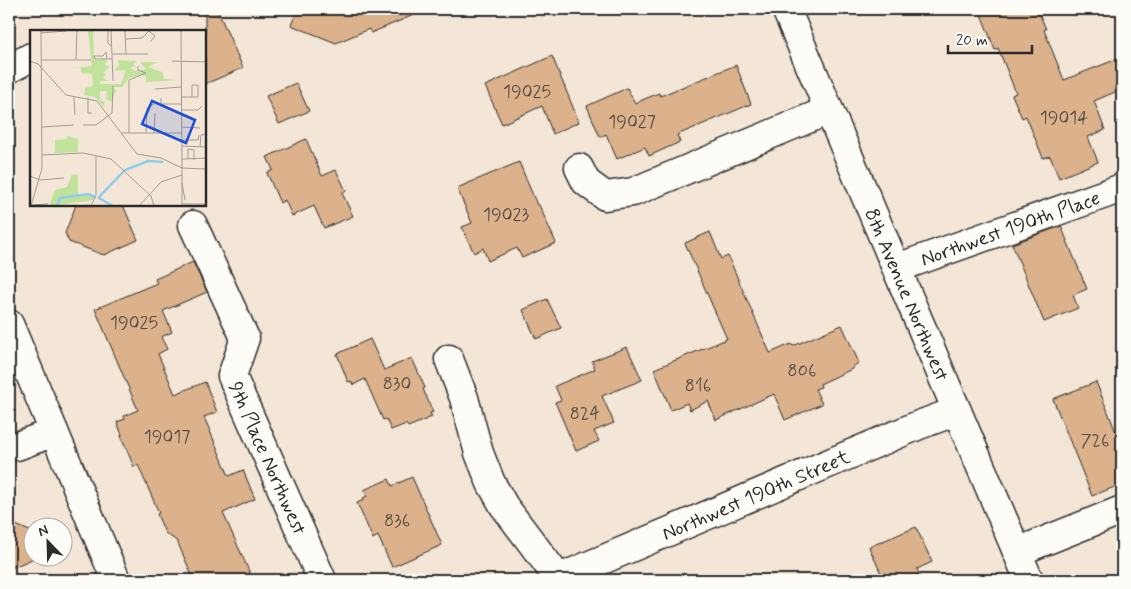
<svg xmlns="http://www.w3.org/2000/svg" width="1131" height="589" font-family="Mynerve,sans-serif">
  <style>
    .building { fill: #dcb28c; stroke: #2b2b2b }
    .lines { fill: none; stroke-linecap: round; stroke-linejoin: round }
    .minor-casing { stroke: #2b2b2b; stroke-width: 31 }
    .major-casing { stroke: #2b2b2b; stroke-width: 31 }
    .minor { stroke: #fdfcf7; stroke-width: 28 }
    .major { stroke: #fdfcf7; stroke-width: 28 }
    .labels { text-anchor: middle; stroke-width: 5; stroke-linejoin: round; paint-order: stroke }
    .number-label { font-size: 18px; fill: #574d43 }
    .street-label { font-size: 20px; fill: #2b2b2b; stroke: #fdfcf7 }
    .inset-river { fill: none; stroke: #8dcced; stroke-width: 2.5 }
    .inset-road { fill: none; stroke: #a39b92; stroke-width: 1 }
    .view { fill: #1d4ed8; fill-opacity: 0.15; stroke: #1d4ed8; stroke-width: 2.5 }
    .inset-edge { fill: none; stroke: #2b2b2b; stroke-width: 2.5 }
  </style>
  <rect width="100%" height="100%" fill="#f3e6d7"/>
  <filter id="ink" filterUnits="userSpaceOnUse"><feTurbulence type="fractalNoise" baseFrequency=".02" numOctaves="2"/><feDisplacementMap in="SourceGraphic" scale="10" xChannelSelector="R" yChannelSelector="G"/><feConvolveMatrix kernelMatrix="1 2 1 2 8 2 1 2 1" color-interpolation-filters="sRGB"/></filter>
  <g filter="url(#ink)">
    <g class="building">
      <path d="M205,9H217L243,68L205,84Z"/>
      <path d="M298,9H428L371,33L369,29L336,43L291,25Z"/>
      <path d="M979,9H1037L1046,29L1044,30L1064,80L1122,57V89L1094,101L1105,130L1088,137L1098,162L1059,178L1050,156L1043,158L1026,116L1022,118L1012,95L1016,93L998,48L995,50Z"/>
      <path d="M552,56L579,122L553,134L542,106L502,124L485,86Z"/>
      <path d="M736,65L751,104L677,135L680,142L649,156L645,147L617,159L606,134L600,137L587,106L627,88L635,103L659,93L660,96Z"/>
      <path d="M296,83L309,111L279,124L266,96Z"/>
      <path d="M306,139L322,176L336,170L346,191L342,193L353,216L324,228L314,206L292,216L285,200L280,203L267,173L273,170L267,157Z"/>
      <path d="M519,162L537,205H539L556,243L522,258L517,248L488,261L483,248L474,253L462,227L472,223L457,188Z"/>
      <path d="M76,205H123L138,240L104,255L69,242L65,233Z"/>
      <path d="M1061,226L1087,289L1073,295L1078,308L1044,322L1012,244Z"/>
      <path d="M710,232L721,259L728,256L770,353L791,344L793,346L842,325L859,363L853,366L854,368L820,384L821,387L815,389L822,404L785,420L774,394L716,420L708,401L690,410L687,403L671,410L654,369L727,339L685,243Z"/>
      <path d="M193,262L207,292L163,311L172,332L161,337L167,349L158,354L175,394L205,382L217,412L204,417L229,476L243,470L255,499L223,513L253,580H194L177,541L165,533L157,514L159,513L138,465L134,467L121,436L122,435L117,422L125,419L124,416L138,410L95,309L157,283L155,279Z"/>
      <path d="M547,299L561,328L536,339L523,310Z"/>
      <path d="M370,339L384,370L412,358L425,388L423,389L433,412L430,413L432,417L408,427L406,424L391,430L386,419L383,420L365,379L353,385L351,381L348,382L337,354Z"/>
      <path d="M627,347L642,380L602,396L614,423L594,431L599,441L576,451L555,402L561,400L555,386L595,369L592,361Z"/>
      <path d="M1096,382L1122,447V484L1092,496L1053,399Z"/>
      <path d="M412,477L442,545L392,567L378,536L373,539L357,503L364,500L363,498L367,496L364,490L389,479L392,486Z"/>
      <path d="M9,522L32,532V559L9,569Z"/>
      <path d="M916,527L932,562L917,569L922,580H884L869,547Z"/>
    </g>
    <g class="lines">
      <defs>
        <g id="minor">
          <path d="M9,69L31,57"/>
          <path d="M579,168L586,182L605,196L633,192L829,110"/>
          <path id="s1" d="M193,225L245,338L232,376L322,580"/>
          <path id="s2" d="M897,268L1122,188"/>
          <path d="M9,324L116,580"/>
          <path d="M449,359L464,398L479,453L491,483L504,506L559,579"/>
          <path d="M17,446L54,432"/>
          <path d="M1017,552L1122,510"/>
          <path id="s3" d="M555,580L919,425L957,411"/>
        </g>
        <g id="major">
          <path id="s4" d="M786,9L1029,580"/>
        </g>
      </defs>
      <use href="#minor" class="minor-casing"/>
      <use href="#major" class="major-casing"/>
      <use href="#minor" class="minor"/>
      <use href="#major" class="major"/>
    </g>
  </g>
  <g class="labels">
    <g class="number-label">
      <text x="527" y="97">19025</text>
      <text x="1064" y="123">19014</text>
      <text x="632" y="127">19027</text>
      <text x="506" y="220">19023</text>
      <text x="134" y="328">19025</text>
      <text x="802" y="376">806</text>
      <text x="397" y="389">830</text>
      <text x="698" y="391">816</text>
      <text x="585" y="419">824</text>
      <text x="167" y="442">19017</text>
      <text x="1095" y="446">726</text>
      <text x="397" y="526">836</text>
    </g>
    <g class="street-label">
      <text dy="7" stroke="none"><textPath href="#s2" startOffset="120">Northwest 190th Place</textPath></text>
      <text dy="7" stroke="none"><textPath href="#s4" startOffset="310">8th Avenue Northwest</textPath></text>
      <text dy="7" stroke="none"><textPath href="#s1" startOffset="254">9th Place Northwest</textPath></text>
      <text dy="7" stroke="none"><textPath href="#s3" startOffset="218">Northwest 190th Street</textPath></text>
    </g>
  </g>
  <g transform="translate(30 30)">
    <rect width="176" height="176" fill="#f3e6d7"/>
    <path d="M58,0H63L64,30H77L75,35L80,37L73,43L76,44L73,48L79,51H70V54H91L96,40L83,41L89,35L88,30L107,31L103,34L106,36L101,37L104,41L116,39L110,32H128L118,37L132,42L134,49L150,50L116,52V46L111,45L99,48L92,57H82L86,60L82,72L76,69L77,61H70V70L75,72L74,77L65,67L54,65L55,58L63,56L62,44L51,43V38H45L62,36ZM37,106L48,109V122L25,123V110L37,109ZM42,144L48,145V165H64L63,170L22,176L20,173L25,160L37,157Z" fill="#c1e29b"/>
    <path class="inset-river" d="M68,168L95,140L118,131L133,132M69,168L83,176M27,176L30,168L58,164L65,167"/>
    <path class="inset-road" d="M78,0V13L81,16M81,0L83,51M95,0L96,24M151,0L152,138M119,1L125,6L120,12M11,3L36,1M96,9L112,8L120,0M82,24H118M46,29L47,0M77,29L76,22L73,26H64L65,29H82M12,30H61M0,31L8,34L36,65L67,71L107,124L131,128L152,138L177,139M142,31L177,32M125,59L151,57M44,67L45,85M58,67V83H62M152,67H168V55H162V67M131,68V74H152M152,80H168L172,76M53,95H66L82,83L83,56M12,97L44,95M152,97L170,98M91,103H152M99,103V50L116,43L108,40V36M116,103L117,78L124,74M124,103L125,83M152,110H168L169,105M152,116L177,117M170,116L171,105L177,104M12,125L53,123L81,129L121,166L124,176M152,129L177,128M158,129V119L164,120V130M152,138V176M0,146L10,150L34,148M152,153L155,170M152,174H177M1,175L18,174M1,176L12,138L11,0M61,176L66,165V125M109,176L131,152L152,145"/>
    <path class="view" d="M122,71L165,90L156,113L112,94Z"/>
    <rect width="176" height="176" class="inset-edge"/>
  </g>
  <rect width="1131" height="589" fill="none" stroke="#fdfcf7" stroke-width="30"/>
  <rect x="15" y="15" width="1101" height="559" fill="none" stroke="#2b2b2b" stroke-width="2" filter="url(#ink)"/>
  <g transform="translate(48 542) rotate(337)"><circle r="24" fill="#fdfcf7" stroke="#a9a8a5"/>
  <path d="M0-4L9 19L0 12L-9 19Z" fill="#2b2b2b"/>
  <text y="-8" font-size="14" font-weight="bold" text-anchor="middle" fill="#2b2b2b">N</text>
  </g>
  <path d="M948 45v8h84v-8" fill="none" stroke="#2b2b2b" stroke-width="2.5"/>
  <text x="956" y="45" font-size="15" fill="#2b2b2b" stroke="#fdfcf7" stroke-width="4" paint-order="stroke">20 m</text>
</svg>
